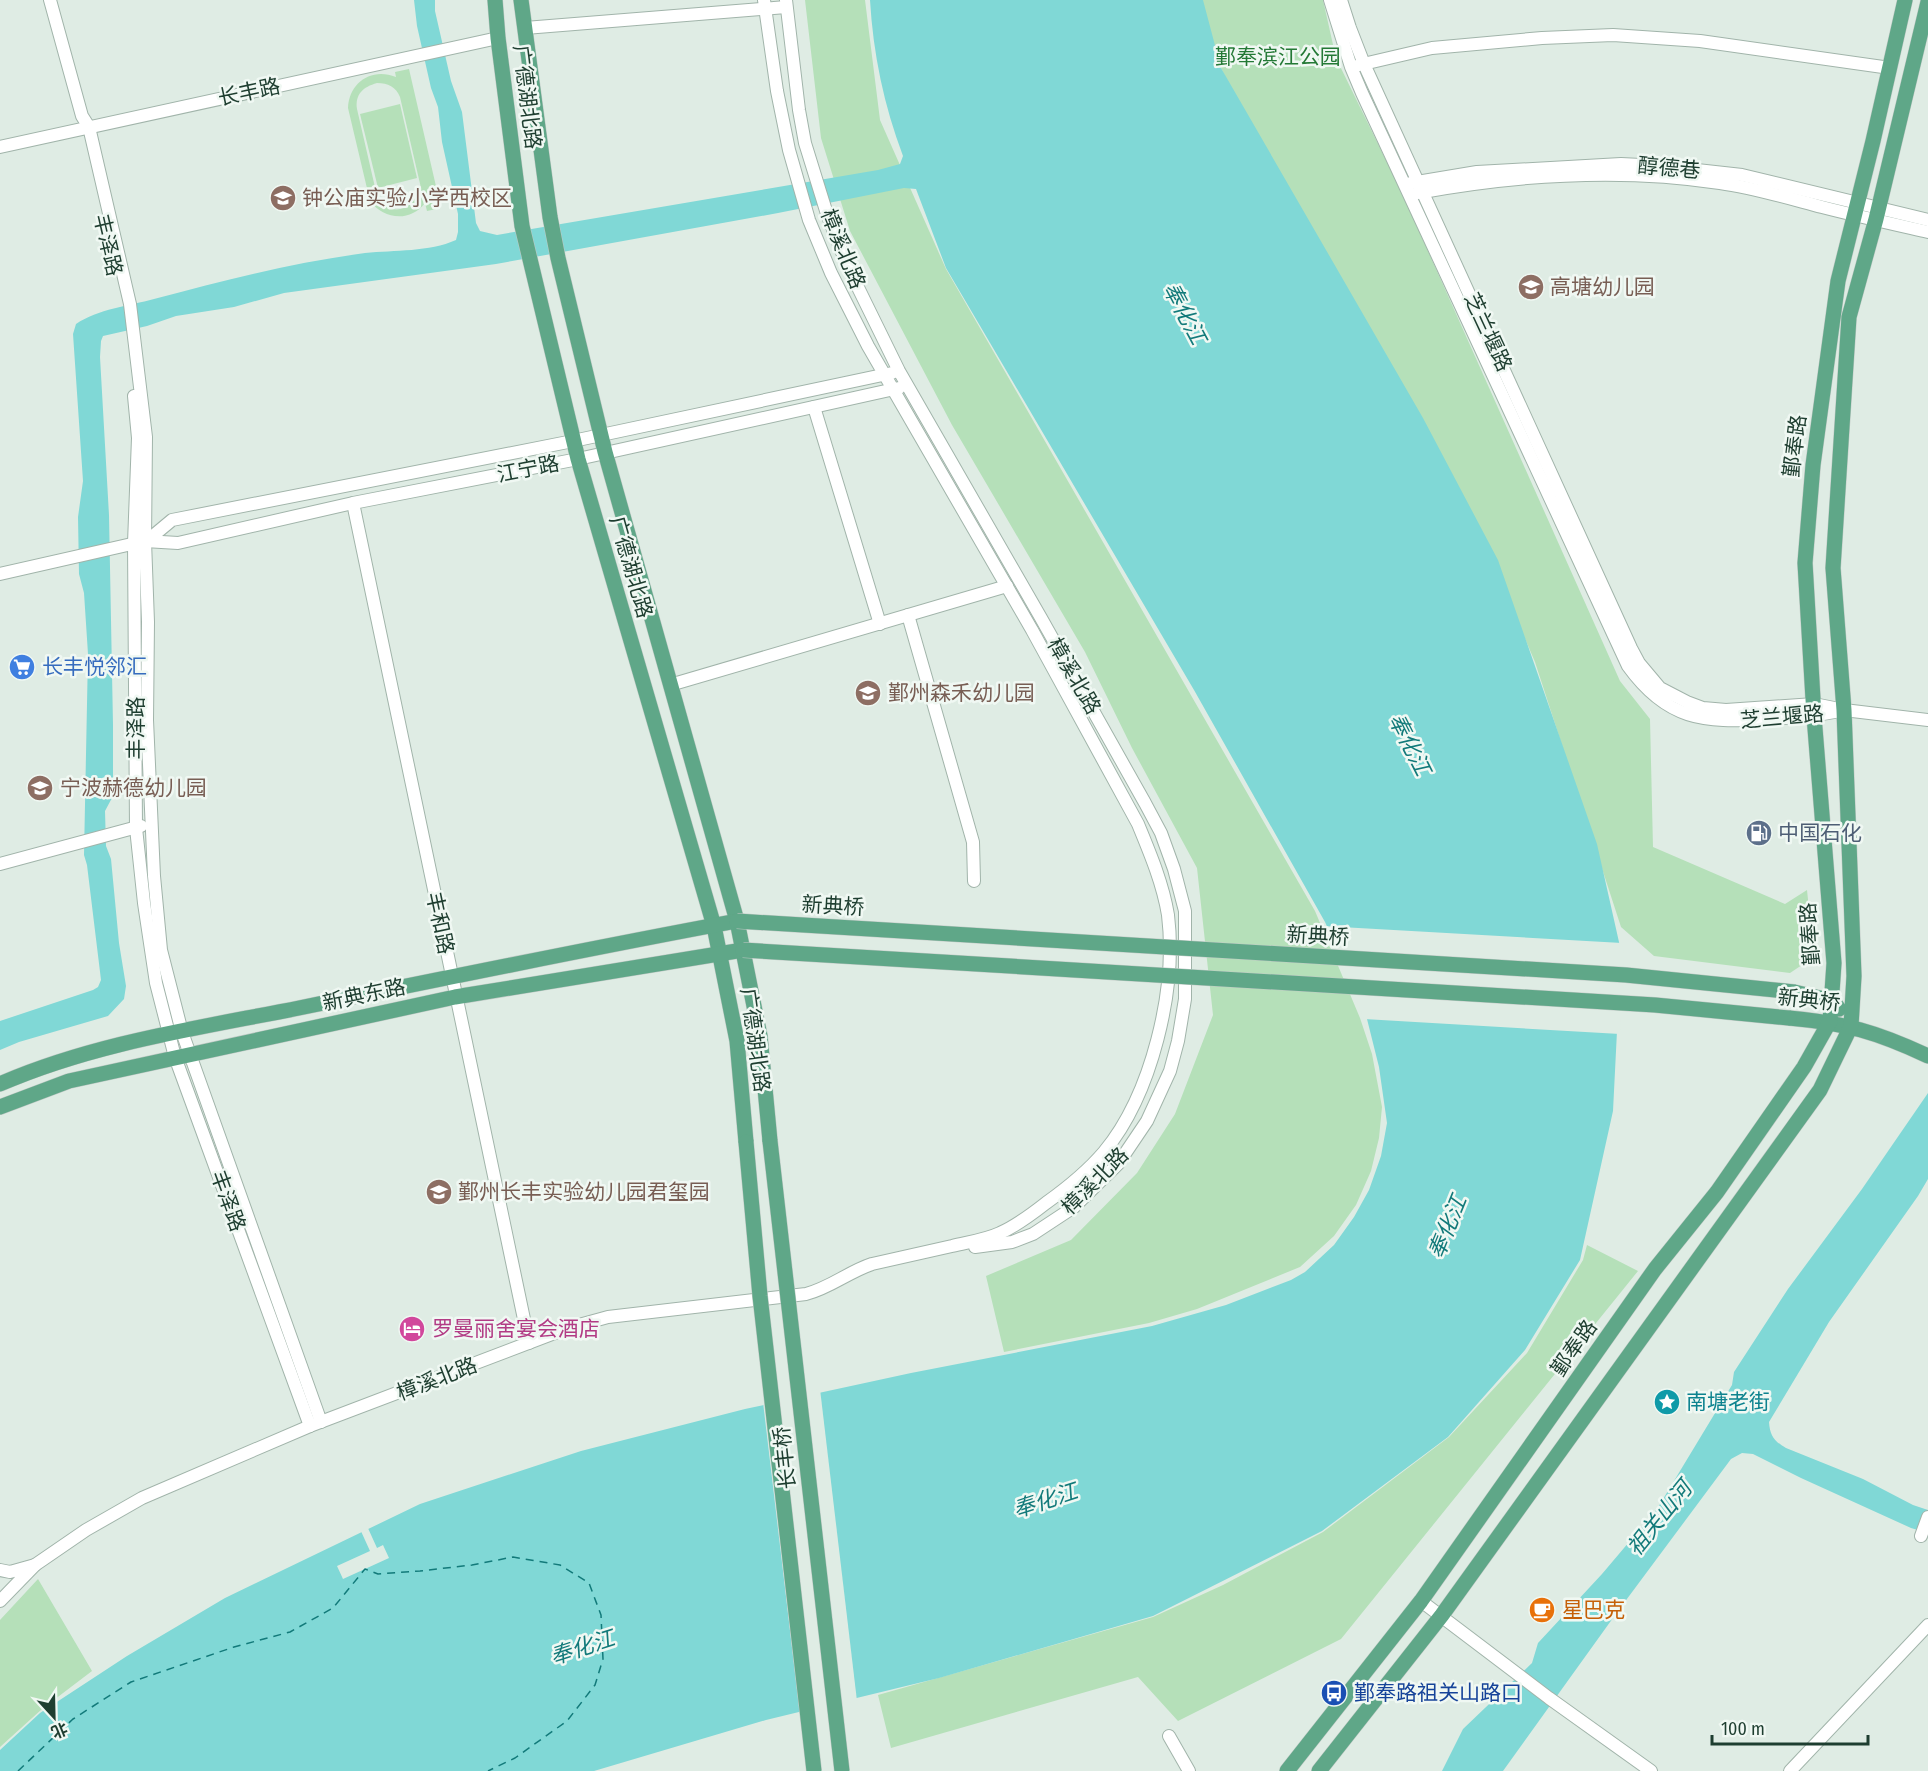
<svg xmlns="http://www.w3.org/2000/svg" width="1928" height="1771" font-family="'Fira Sans Condensed','Noto Sans SC',sans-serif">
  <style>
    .green { fill: #b5e0b9; fill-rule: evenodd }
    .water { fill: #80d8d6 }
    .pier { fill: #dfece4 }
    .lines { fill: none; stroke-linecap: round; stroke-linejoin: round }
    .ferry { stroke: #127a7a; stroke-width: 1.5; stroke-dasharray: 8 6; stroke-linecap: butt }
    .minor-casing { stroke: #a1b4aa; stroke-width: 14 }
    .major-casing { stroke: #c0c9c5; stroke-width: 16 }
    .minor { stroke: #fff; stroke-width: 12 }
    .major { stroke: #5fa788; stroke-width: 15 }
    .major-bridge-casing { stroke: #c0c9c5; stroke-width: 16; stroke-linecap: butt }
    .major-bridge { stroke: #5fa788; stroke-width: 15 }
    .labels { text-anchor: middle; stroke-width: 5; stroke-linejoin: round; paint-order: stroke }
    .park-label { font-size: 21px; fill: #247936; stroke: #f0f8f3 }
    .street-label { font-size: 21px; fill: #1e3e30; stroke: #f0f8f3 }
    .education-label { font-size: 21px; fill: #785e54; stroke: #f0f8f3; text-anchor: start }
    .shop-label { font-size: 21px; fill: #366cbe; stroke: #f0f8f3; text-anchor: start }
    .service-label { font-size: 21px; fill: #4e5e75; stroke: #f0f8f3; text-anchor: start }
    .hotel-label { font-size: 21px; fill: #b23c85; stroke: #f0f8f3; text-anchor: start }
    .culture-label { font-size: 21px; fill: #0d838f; stroke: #f0f8f3; text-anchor: start }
    .food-label { font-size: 21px; fill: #c56008; stroke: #f0f8f3; text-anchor: start }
    .transit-label { font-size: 21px; fill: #164399; stroke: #f0f8f3; text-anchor: start }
    .water-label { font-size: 22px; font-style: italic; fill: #127a7a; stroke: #f0f8f3 }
  </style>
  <rect width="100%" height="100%" fill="#dfece4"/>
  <g class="green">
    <path d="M805,0H865L880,120L946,269L1315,911L1360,1018L1372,1054L1382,1107L1379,1138L1371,1171L1356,1205L1334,1236L1300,1267L1197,1309L1149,1323L1004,1352L986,1276L1071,1240L1137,1173L1175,1114L1213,1015L1197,868L1132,748L1085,652L952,425L850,231L821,138Z"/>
    <path d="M1190,0H1323L1336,58L1403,195L1620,681L1650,719L1653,847L1785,904L1807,890L1814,957L1790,973L1654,956L1621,927L1535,662L1474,519L1246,119L1192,9Z"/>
    <path d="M409,69L441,208L427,211L425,203C410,223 383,219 370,201L348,108C349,83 371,67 396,77L395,72ZM377,83C388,83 396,87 400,97L421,188C413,210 391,219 377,196L357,109C355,94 363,87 377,83Z"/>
    <path d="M400,104L417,178L378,188L360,114Z"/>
    <path d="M1587,1245L1638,1271L1341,1639L1178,1721L1138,1677L891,1748L878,1695L1153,1617L1223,1585L1323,1532L1449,1437L1527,1353L1583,1260Z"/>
    <path d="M38,1579L92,1671L42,1709L0,1747V1620Z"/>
  </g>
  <g class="water">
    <path d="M414,0H435V11L451,81L462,112L476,223L480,231L497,235L878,170L900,164L903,156C884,106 873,53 870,0H1203L1221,68L1423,418L1498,560L1597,844L1621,951L1613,1111L1580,1260L1525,1350L1448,1437L1322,1531L1153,1616L939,1678L766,1720L594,1771H0V1750L40,1713L127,1656L225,1598L420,1504L581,1451L745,1409L911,1373L1152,1326L1226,1305L1291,1280L1305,1272L1334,1245L1354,1217L1369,1190L1381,1156L1387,1123L1379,1067L1367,1019L1354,985L1325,922L1194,690L946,268L916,189L904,188L778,213L496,264L284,293L234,307L176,316L147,326L103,336L101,341L100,357L109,515L113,725V796L105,811L106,846L111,859L119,943L126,986L124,999L108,1016L19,1042L0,1050V1021L93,990L98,987L101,980L87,865L84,855L88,654L84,593L79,574L78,517L83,481L73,334L76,324C98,309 129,306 154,299C226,280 291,263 365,253C395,250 429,252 456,240L458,232V214L442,142L438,107L431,88L417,26Z"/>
    <path d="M1928,1093V1179L1918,1196L1829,1322L1769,1422C1770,1436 1774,1441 1786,1448L1863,1479L1913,1505L1928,1510V1533L1911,1528L1801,1478L1753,1454L1742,1453L1731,1459L1618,1611L1503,1771H1442L1463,1729L1532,1663L1538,1643L1602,1574L1657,1509L1732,1385L1734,1372L1788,1289L1862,1189Z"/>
  </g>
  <g class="pier">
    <path d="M1323,926L1622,943L1624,951L1620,1034L1364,1019L1351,986Z"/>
    <path d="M820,1389L857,1701L800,1715L763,1402Z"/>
    <path d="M367,1526L377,1548L383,1545L389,1558L343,1579L337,1566L370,1551L360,1529Z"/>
  </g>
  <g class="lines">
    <path class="ferry" d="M18,1771L73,1719L131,1682L234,1647L290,1632L333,1608L365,1569L378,1574L420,1571L472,1565L513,1557L560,1565L589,1583L601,1615L603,1659L595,1685L567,1721L515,1758L488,1771"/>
    <defs>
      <g id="minor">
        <path d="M50,0L82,116L89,127L130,304L146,437L145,541L148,622L147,720L154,876L161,950L182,1032L321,1422"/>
        <path d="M786,0L799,110L805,143L827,214L847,265L899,371L1041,618L1145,803L1161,833L1174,869L1185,911V999L1178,1041L1170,1071L1147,1121L1118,1164L1074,1207L1033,1234L1012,1242L975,1247"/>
        <path d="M1330,0L1351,67L1362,93L1628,666C1667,720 1703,723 1766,719C1791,718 1815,716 1840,711"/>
        <path d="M1341,0L1350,28L1364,64L1631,648L1639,663L1660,688L1687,702L1703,708L1726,710L1814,704L1844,710L1928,720"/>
        <path d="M525,28L786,7"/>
        <path d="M1359,65L1432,48L1542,38L1613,35L1700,41L1890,68"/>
        <path d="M0,147L498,38"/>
        <path d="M1411,183L1477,172L1621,164L1661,166L1742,175L1928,220"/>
        <path d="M1417,193C1515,175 1622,168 1720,183C1755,188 1788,198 1822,207C1857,216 1893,224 1928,232"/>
        <path d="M134,396L138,438L134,543L136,828L144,903L156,983L175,1057L310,1426"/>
        <path d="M814,407L880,624"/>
        <path d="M353,503L529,1343"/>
        <path d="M148,540L172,520L573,441L892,373"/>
        <path d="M0,574L145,541L178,543L353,503L578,459L899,388"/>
        <path d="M908,615L973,842L974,881"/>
        <path d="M670,685L1007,586"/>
        <path d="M0,864L141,826"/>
        <path d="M1921,1536L1928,1517"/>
        <path d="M35,1565L86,1530L142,1498L310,1426L568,1328L608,1317L806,1294C830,1288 848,1272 872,1264C898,1258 925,1252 952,1246C968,1242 985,1240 1000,1233C1016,1226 1032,1214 1046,1203C1067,1188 1087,1172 1104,1152C1152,1094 1177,989 1168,915C1163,884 1150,853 1138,824L1032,630L868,346L831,273L809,220L789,150L777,91L764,0"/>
        <path d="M0,1570L10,1572L35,1565L0,1601"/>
        <path d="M1421,1601L1549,1698L1651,1771"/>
        <path d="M1169,1736L1189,1771"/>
        <path d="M1790,1771L1928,1625"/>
      </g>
      <g id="major">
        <path d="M495,0L498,38L522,226L578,459L714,926L737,1041L746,1142"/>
        <path d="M521,0L550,217L558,258L605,452L737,921L760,1036L770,1141"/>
        <path d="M1794,992L1833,1001L1839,1009"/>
        <path d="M1789,1018C1845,1023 1877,1032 1928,1056"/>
        <path d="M0,1084C94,1043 199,1028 299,1008C445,978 591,948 737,921"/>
        <path d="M0,1107L69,1081L455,997L743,950"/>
        <path d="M1287,1771L1421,1601L1655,1269L1717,1192L1804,1067L1830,1021L1834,963L1814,716L1805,563L1813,465L1838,281L1873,141L1905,0"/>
        <path d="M1319,1771L1442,1615L1820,1090L1851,1026L1854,976L1844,710L1833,568L1849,317L1876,219L1928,2"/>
      </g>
    </defs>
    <use href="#minor" class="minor-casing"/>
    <use href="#major" class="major-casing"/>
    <use href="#minor" class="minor"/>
    <use href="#major" class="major"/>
    <defs>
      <g id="major-bridge">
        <path d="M737,921L1626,975L1794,992"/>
        <path d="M743,950L1655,1005L1789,1018"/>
        <path d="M770,1141L842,1771"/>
        <path d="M746,1142L760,1296L814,1771"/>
      </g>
    </defs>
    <use href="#major-bridge" class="major-bridge-casing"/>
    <use href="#major-bridge" class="major-bridge"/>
  </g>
  <defs>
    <symbol id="school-disc" viewBox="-11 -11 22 22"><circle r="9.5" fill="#8d6e63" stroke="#f0f8f3"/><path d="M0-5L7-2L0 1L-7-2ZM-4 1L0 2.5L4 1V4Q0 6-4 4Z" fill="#fff"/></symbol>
    <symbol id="supermarket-disc" viewBox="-11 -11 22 22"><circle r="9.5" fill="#3f7fe0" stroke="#f0f8f3"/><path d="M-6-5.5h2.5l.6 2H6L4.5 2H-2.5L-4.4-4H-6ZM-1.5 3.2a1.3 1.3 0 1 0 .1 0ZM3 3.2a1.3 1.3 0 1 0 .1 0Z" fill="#fff"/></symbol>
    <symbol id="fuel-disc" viewBox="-11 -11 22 22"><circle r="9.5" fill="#5c6f8a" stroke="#f0f8f3"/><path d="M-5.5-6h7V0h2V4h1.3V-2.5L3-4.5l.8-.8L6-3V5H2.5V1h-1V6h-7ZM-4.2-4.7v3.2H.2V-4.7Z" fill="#fff"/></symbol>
    <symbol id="hotel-disc" viewBox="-11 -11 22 22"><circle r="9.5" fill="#d1479c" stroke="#f0f8f3"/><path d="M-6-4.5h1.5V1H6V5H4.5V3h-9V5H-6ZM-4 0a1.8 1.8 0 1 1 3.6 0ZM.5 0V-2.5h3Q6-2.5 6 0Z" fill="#fff"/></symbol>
    <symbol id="sight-disc" viewBox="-11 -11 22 22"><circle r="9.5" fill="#0f9aa8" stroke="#f0f8f3"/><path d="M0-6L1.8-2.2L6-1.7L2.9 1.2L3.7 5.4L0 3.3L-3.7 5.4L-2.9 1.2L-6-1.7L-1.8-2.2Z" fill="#fff"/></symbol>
    <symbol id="cafe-disc" viewBox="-11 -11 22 22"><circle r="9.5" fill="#e8710a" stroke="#f0f8f3"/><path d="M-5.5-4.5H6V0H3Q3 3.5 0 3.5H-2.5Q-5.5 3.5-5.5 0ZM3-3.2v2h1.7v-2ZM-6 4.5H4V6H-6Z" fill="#fff"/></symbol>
    <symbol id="bus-disc" viewBox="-11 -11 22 22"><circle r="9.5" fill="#1a4fb4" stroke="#f0f8f3"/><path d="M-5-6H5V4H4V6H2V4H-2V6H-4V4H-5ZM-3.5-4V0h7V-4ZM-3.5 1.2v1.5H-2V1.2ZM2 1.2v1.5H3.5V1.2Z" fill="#fff"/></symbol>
  </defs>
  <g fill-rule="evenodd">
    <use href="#school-disc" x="268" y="183" width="30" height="30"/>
    <use href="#school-disc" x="1516" y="272" width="30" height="30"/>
    <use href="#supermarket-disc" x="7" y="652" width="30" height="30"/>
    <use href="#school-disc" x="853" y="678" width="30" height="30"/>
    <use href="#school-disc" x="25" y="773" width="30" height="30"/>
    <use href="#fuel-disc" x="1744" y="818" width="30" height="30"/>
    <use href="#school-disc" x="424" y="1177" width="30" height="30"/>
    <use href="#hotel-disc" x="397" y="1314" width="30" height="30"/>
    <use href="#sight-disc" x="1652" y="1387" width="30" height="30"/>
    <use href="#cafe-disc" x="1527" y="1595" width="30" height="30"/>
    <use href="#bus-disc" x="1319" y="1678" width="30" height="30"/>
  </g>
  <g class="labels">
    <g class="park-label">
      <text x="1278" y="64">鄞奉滨江公园</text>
    </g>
    <g class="street-label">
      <text transform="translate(249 92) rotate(-12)" y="7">长丰路</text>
      <text transform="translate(527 97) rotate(83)" y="7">广德湖北路</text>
      <text transform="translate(1669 168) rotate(5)" y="7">醇德巷</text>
      <text transform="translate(108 245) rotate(77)" y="7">丰泽路</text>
      <text transform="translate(843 249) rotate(68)" y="7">樟溪北路</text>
      <text transform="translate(1488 332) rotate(65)" y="7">芝兰堰路</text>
      <text transform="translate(1795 446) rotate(-83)" y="7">鄞奉路</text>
      <text transform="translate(528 469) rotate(-11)" y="7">江宁路</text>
      <text transform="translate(631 567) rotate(74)" y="7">广德湖北路</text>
      <text transform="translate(1074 676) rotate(60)" y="7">樟溪北路</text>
      <text transform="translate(1782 717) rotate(-5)" y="7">芝兰堰路</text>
      <text transform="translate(136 728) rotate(-90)" y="7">丰泽路</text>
      <text transform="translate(833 906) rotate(3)" y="7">新典桥</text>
      <text transform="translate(440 923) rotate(78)" y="7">丰和路</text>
      <text transform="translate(1810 934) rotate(-94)" y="7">鄞奉路</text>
      <text transform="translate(1318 936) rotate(3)" y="7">新典桥</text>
      <text transform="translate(364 995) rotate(-12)" y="7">新典东路</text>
      <text transform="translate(1809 1000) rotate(6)" y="7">新典桥</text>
      <text transform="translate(755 1040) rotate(82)" y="7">广德湖北路</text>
      <text transform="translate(1095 1181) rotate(-45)" y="7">樟溪北路</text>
      <text transform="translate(228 1201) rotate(70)" y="7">丰泽路</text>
      <text transform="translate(1574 1348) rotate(-55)" y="7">鄞奉路</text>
      <text transform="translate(437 1379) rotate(-21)" y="7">樟溪北路</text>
      <text transform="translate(785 1458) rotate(-96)" y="7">长丰桥</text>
    </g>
    <g class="education-label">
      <text x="302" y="205">钟公庙实验小学西校区</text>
      <text x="1550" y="294">高塘幼儿园</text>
      <text x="888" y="700">鄞州森禾幼儿园</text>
      <text x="60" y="795">宁波赫德幼儿园</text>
      <text x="458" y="1199">鄞州长丰实验幼儿园君玺园</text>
    </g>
    <g class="shop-label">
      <text x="42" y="674">长丰悦邻汇</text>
    </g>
    <g class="service-label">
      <text x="1778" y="840">中国石化</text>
    </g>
    <g class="hotel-label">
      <text x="432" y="1336">罗曼丽舍宴会酒店</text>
    </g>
    <g class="culture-label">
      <text x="1686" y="1409">南塘老街</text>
    </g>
    <g class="food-label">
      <text x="1562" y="1617">星巴克</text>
    </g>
    <g class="transit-label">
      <text x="1354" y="1700">鄞奉路祖关山路口</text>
    </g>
    <g class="water-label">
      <text transform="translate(1185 313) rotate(62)" y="8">奉化江</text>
      <text transform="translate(1410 744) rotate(63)" y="8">奉化江</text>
      <text transform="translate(1447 1227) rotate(-68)" y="8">奉化江</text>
      <text transform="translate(1045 1500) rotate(-18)" y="8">奉化江</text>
      <text transform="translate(1659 1518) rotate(-51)" y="8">祖关山河</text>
      <text transform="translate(582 1647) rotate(-18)" y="8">奉化江</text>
    </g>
  </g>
  <g transform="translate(54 1717) rotate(158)" stroke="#f0f8f3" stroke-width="4.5" paint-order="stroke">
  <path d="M0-4.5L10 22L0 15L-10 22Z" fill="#1e3e30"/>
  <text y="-9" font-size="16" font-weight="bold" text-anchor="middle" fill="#1e3e30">北</text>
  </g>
  <path d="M1712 1735v9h156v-9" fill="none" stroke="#1e3e30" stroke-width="3"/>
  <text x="1721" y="1735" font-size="18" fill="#1e3e30" stroke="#f0f8f3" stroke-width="4.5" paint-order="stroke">100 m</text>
</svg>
